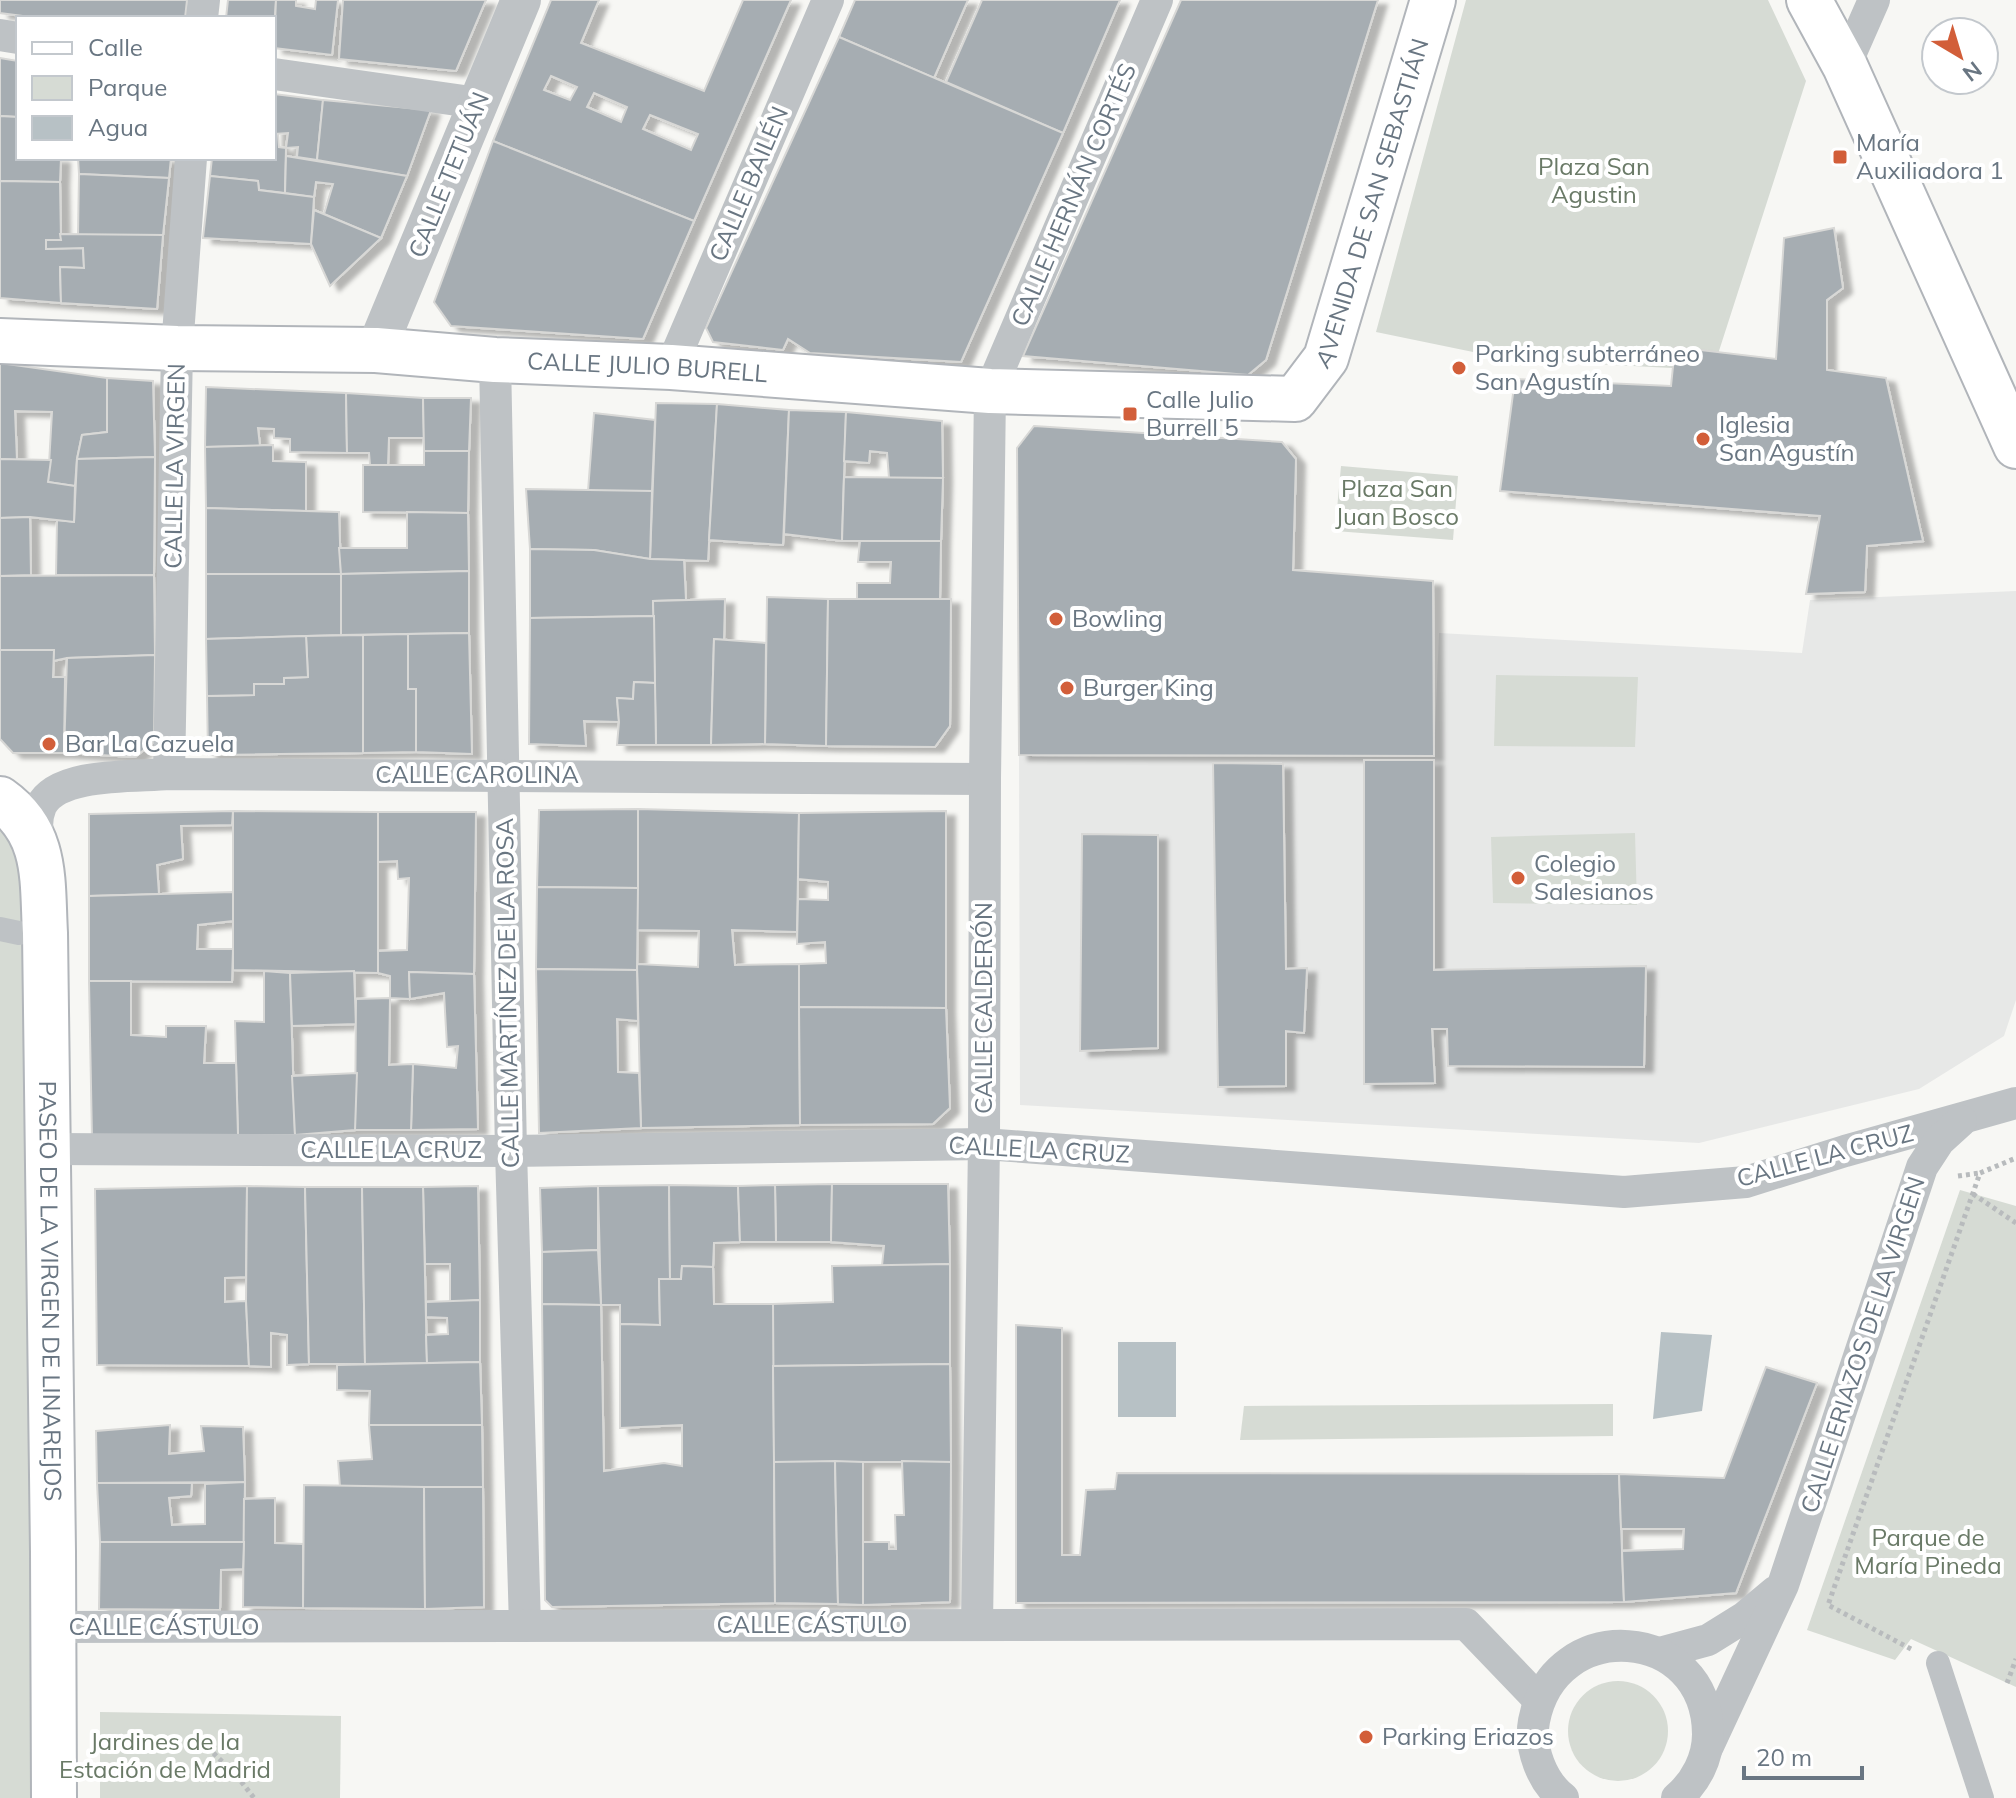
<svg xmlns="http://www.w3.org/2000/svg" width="2016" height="1798" font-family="Mulish,sans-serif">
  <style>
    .built { fill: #e7e8e7 }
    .green { fill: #d6dbd4 }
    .water { fill: #b7c1c5 }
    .building { fill: #a6adb2; stroke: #d8d8d6; stroke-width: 2; fill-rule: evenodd; filter: url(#shadow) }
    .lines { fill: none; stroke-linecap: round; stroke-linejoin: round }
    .secondary-casing { stroke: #b1b5ba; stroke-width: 48 }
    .path { stroke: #b8bbbd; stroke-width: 5; stroke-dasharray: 4 4; stroke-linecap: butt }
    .pedestrian { stroke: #bec2c5; stroke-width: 24 }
    .minor { stroke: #bec2c5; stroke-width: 32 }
    .tertiary { stroke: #bec2c5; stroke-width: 40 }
    .secondary { stroke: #fff; stroke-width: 44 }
    .poi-dot { fill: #d25e39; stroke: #fff; stroke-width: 3 }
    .labels { text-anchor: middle; stroke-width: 8; stroke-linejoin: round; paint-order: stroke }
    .poi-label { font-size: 24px; fill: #697682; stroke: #fff; text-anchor: start }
    .park-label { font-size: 24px; fill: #6a7a67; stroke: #fff }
    .street-label { font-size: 24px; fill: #697682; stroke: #fff }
  </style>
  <defs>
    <filter id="shadow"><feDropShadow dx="9" dy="5" stdDeviation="2" flood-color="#0004"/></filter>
  </defs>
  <rect width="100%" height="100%" fill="#f7f7f4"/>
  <path class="built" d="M2016,591V1000L2004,1036L1919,1089L1699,1143L1020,1105L1019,755H1434L1439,633L1802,653L1810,600Z"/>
  <g class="green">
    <path d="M1466,0H1768L1806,81L1718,354L1676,347L1672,368L1512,360L1376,332Z"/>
    <path d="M1341,466L1458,476L1453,540L1335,531Z"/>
    <path d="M1496,675L1638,677L1635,747L1494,746Z"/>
    <path d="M0,825L11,840L23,873L34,1798H0Z"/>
    <path d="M1635,833L1637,905L1493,903L1491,837Z"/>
    <path d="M1960,1190L2016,1206V1687L1911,1639L1895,1660L1807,1630Z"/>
    <path d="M1613,1404V1436L1240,1440L1244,1406Z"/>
    <circle cx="1618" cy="1731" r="50"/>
    <path d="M100,1712L341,1716L340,1798H100Z"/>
  </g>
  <g class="water">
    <path d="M1661,1332L1712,1335L1702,1411L1653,1419Z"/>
    <rect x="1118" y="1342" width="58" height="75"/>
  </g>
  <g class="building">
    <path d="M0,0H187L185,18H38L0,13Z"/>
    <path d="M228,0H276L274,31V18H226Z"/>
    <path d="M276,0H296V6L315,9L316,0H338L332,55L274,48Z"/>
    <path d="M343,0H486L456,71L339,59Z"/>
    <path d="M551,0H599L581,43L704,91L743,0H791L694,221L493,141ZM551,76L577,87L570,100L544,90ZM594,93L627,107L621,122L587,107ZM650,115L698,134L691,150L643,129Z"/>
    <path d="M855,0H968L934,78L839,37Z"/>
    <path d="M982,0H1120L1063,133L946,82Z"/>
    <path d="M1181,0H1378L1266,360L1248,375L1023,356Z"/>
    <path d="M839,37L1063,133L961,362L810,353L788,339L783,350L713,342L706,328Z"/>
    <path d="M0,58L18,61V117L0,116Z"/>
    <path d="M274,94L323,100L317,160L297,157L298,147L286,148L288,133L274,134Z"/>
    <path d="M323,100L431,110L407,176L317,160Z"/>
    <path d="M0,116L18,117V158H61L60,182L0,181Z"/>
    <path d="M274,134H278L279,147L286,148L285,193L259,190L258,181L210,176L212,158H274Z"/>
    <path d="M493,141L694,221L643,339L451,326L434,302Z"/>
    <path d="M286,156L407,176L381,238L324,214L333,184L316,182L314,197L285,193Z"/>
    <path d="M78,158H171L169,178L79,174Z"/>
    <path d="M79,174L169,178L163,235H78Z"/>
    <path d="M210,176L258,181L259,190L314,197L311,244L203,238Z"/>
    <path d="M0,181L60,182L61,240H46V249L83,248L84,268L60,267L61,303L0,298Z"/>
    <path d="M314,210L381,238L330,286L311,244Z"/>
    <path d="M1834,228L1843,288L1827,300V370L1886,378L1923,541L1867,546L1865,592L1806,594L1820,516L1500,491L1515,379L1671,386L1675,347L1776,359L1784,238Z"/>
    <path d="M60,234L163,235L157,309L61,303L60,267L84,268L83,248L46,249V240H61Z"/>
    <path d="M0,363L107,378V432L82,435L77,459L75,486L48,482L52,412L15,411L17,460L0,459Z"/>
    <path d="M107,378L153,381L155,457L77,459L82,435L107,432Z"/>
    <path d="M206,387L346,393L347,453L290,452V439L274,438V429L258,428L260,446L205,447Z"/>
    <path d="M346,393L423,398L424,438H389L388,465H370L369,453H347Z"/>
    <path d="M423,398H471L469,451H424Z"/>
    <path d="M656,403L717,404L708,561L650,559Z"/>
    <path d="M717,404L789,410L783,545L709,540Z"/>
    <path d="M789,410L846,412L842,541L784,534Z"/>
    <path d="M846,412L942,421L943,478H889L887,453L870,451L869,463L844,461Z"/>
    <path d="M594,413L655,420L652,491H588Z"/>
    <path d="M1034,426L1282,442L1296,459L1293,570L1433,581L1434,756L1019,755L1017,448Z"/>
    <path d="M273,445V461L306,462V511L206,508L205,447Z"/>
    <path d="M424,451H469L468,513L363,512V465H424Z"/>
    <path d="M155,457L154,575H56L57,520L74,522L77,459Z"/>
    <path d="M0,459L51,460L48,482L75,486L74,522L30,517L0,518Z"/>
    <path d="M844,477L943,478L941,541H842Z"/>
    <path d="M526,489L652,491L650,559L594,550L530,549Z"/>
    <path d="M206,508L339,512L341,574H206Z"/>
    <path d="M407,512L468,513L469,571L341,574L339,548H407Z"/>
    <path d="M30,517L31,575L0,576V518Z"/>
    <path d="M860,541H941L940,599H857V583H890L891,562H858Z"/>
    <path d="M530,549L594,550L650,559L684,560L686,600L653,601L654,616L530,618Z"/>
    <path d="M469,571V633L341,635V574Z"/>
    <path d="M206,574H341V635L206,639Z"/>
    <path d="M154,575L155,655L67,658L53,661L54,650H0V576Z"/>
    <path d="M767,597L828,599L826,746L765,744Z"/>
    <path d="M725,599L724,640L714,639L711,745H656L653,601Z"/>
    <path d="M828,599H951L950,726L935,747L826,746Z"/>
    <path d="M654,616L655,683L634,682L633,699L617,698L619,722L584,721L586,746L529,744L530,618Z"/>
    <path d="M469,633L472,754L416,752V689H408V634Z"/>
    <path d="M408,634V689H416V752L363,753V635Z"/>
    <path d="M363,635V753L208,755L207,696L254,695V684H284V678L308,677L306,636Z"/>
    <path d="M306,636L308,677L284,678V684H254V695L207,696L206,639Z"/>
    <path d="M714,639L766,643L765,744L711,745Z"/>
    <path d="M0,650H54L53,677H65L64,753H13L0,739Z"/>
    <path d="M155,655L154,742L135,757L64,753L67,658Z"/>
    <path d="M634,682L655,683L656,745H617L619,722L617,698L633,699Z"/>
    <path d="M1364,760H1434V970L1646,966L1644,1067L1448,1066L1447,1029H1432L1435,1083L1364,1084Z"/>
    <path d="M1213,763L1283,764L1286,969L1307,968L1304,1033L1286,1031V1086L1218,1087Z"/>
    <path d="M638,809L799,813L797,932L732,930L735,965L799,964L800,1125L641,1128L637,964L698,967L699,931L637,930Z"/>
    <path d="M638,809V888L537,887L539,810Z"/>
    <path d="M233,811L378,812V973L233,970Z"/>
    <path d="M233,811L232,825L181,826L183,859L157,865L159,894L89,896V814Z"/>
    <path d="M946,811V1008L799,1007V964L826,963L825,942L797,944L798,899L828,900V882L798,879L799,813Z"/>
    <path d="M378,812H476L474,974L409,972L410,999L390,998V976L378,973V951L407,950L409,878L398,879L397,861L378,862Z"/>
    <path d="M1082,834L1158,835V1048L1080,1051Z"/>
    <path d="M537,887L638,888L637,970L536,969Z"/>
    <path d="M233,892V921L198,925L197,949H233L232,982L89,981V896Z"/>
    <path d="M536,969L637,970L638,1021L617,1019L618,1072L639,1073L641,1128L539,1133Z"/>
    <path d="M264,971L290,973L295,1135H238L235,1021L264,1022Z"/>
    <path d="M354,971L356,1024L292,1026L290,973Z"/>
    <path d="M409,972L474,974L478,1129L411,1130L413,1064L456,1068L458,1046L447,1047L444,993L410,999Z"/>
    <path d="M89,981H131V1035L166,1037V1026H206L204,1063H236L238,1135L92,1139Z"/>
    <path d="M390,998L389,1065L413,1064L411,1130H355L356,999Z"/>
    <path d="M799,1007L946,1008L950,1108L933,1124L800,1125Z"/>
    <path d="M357,1073L355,1130L295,1135L292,1076Z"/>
    <path d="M832,1184L831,1242H776L775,1185Z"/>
    <path d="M832,1184H948L950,1264L882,1266L884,1246L831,1242Z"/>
    <path d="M669,1185L670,1279H659L660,1325L620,1324V1305H601L598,1186Z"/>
    <path d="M669,1185L738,1186L740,1242L714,1243L713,1267L682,1266L681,1279H670Z"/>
    <path d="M775,1185L776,1242H740L738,1186Z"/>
    <path d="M247,1186L246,1277L225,1278V1302L246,1301L249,1366L97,1365L95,1189Z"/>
    <path d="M247,1186L305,1187L309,1364L287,1365V1335L271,1333V1367L249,1366L246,1301Z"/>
    <path d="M478,1186L480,1300L450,1302V1264H425L423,1187Z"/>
    <path d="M598,1186V1250L542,1252L540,1188Z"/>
    <path d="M305,1187H362L365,1364H309Z"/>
    <path d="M362,1187H423L427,1363L365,1364Z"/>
    <path d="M598,1250L601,1305L542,1304V1252Z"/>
    <path d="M950,1264V1364L773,1366V1304L833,1302L832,1266Z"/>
    <path d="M682,1266L713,1267L714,1304H773L775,1603L552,1607L545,1600L542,1304L601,1305L604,1471L664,1463L682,1466V1425L620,1428V1324L660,1325L659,1279H681Z"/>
    <path d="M480,1300V1362L427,1363L426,1335L448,1334L447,1318L426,1317V1302Z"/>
    <path d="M1016,1325L1062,1328V1555H1080L1086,1490L1115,1489L1117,1473L1619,1474L1624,1602L1016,1603Z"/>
    <path d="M480,1362L482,1425H369L370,1391L337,1390V1365Z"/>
    <path d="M950,1364L951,1462H774L773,1366Z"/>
    <path d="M1766,1367L1817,1383L1736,1593L1624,1602L1622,1551L1683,1549L1684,1529H1621L1619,1474L1724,1478Z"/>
    <path d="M170,1425L169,1454L204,1451L201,1426L243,1427L245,1482L97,1483L96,1431Z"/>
    <path d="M369,1425H482L483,1487H340L338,1461L372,1459Z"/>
    <path d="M835,1461L838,1604L775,1603L774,1462Z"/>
    <path d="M835,1461L863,1462V1605L838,1604Z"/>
    <path d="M902,1461L951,1462L950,1602L863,1605V1542H889V1549H896L895,1515H904Z"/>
    <path d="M245,1482L244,1542H100L97,1483H192L191,1496L169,1498L172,1525L205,1524V1484Z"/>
    <path d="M304,1485L424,1487L425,1609L303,1608Z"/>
    <path d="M424,1487H483L484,1607L425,1609Z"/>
    <path d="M275,1498V1543L303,1544V1608L243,1607L244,1499Z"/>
    <path d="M100,1542H244L243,1569L221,1570L220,1610L99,1609Z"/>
  </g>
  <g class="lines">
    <defs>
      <g id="secondary">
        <path d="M1809,0L1845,66L2016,446"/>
        <path id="s1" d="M0,341L177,348L376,350L495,360L671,367L990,391L1295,399L1326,358L1433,0"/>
        <path id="s2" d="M0,799C48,833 42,880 45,933L53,1552L54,1798"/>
      </g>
    </defs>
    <use href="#secondary" class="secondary-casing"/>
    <g class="path">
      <path d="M1958,1176L1980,1173"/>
      <path d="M1973,1194L2016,1223"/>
      <path d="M1911,1649L1828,1605L1980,1173L2016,1158"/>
      <path d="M2007,1683L2016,1659"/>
      <path d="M202,1742L236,1775L254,1798"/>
    </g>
    <g class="pedestrian">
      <path d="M0,929L19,933"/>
      <path d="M1938,1663L1982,1798"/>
    </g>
    <g class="minor">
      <path d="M202,18L204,0"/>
      <path d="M0,35L18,38"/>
      <path d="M1845,66L1874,0"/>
      <path d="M274,74L478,103"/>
      <path d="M495,360L511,1151L525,1626"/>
      <path d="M671,367L828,0"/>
      <path d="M169,774L177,348L191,158"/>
      <path d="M39,849C37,834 35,820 41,806C57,772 135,777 169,774L985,779"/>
      <path d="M48,1149L511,1151L984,1144L1624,1192L1746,1182L1845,1151L2016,1103"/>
      <path d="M977,1625L984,1144L985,779L990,391L1157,0"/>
      <path d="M54,1627L1466,1624L1539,1700"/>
      <path d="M1660,1653L1708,1640L1745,1617L1775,1592"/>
      <path d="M1708,1746L1783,1585L1922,1167L1939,1141L1961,1121"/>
      <path d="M1563,1798C1542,1782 1529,1748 1534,1721C1554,1614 1707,1624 1708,1734C1708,1758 1696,1782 1677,1798"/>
    </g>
    <path class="tertiary" d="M376,350L521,0"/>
    <use href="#secondary" class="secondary"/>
  </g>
  <g class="poi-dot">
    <rect x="1832" y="149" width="16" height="16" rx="4"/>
    <circle cx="1459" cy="368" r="8"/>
    <rect x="1122" y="406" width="16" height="16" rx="4"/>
    <circle cx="1703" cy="439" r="8"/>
    <circle cx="1056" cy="619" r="8"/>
    <circle cx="1067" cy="688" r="8"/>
    <circle cx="49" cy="744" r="8"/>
    <circle cx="1518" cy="878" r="8"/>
    <circle cx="1366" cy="1737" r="8"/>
  </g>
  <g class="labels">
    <g class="poi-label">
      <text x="1856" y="151">María<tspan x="1856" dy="28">Auxiliadora 1</tspan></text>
      <text x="1475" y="362">Parking subterráneo<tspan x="1475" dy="28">San Agustín</tspan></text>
      <text x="1146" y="408">Calle Julio<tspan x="1146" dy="28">Burrell 5</tspan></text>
      <text x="1719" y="433">Iglesia<tspan x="1719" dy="28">San Agustín</tspan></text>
      <text x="1072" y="627">Bowling</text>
      <text x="1083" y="696">Burger King</text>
      <text x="65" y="752">Bar La Cazuela</text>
      <text x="1534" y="872">Colegio<tspan x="1534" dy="28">Salesianos</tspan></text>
      <text x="1382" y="1745">Parking Eriazos</text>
    </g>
    <g class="park-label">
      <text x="1594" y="175">Plaza San<tspan x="1594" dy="28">Agustin</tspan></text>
      <text x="1397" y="497">Plaza San<tspan x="1397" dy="28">Juan Bosco</tspan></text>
      <text x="1928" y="1546">Parque de<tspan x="1928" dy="28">María Pineda</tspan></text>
      <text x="165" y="1750">Jardines de la<tspan x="165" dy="28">Estación de Madrid</tspan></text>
    </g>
    <g class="street-label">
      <text transform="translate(449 175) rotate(-68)" y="8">CALLE TETUÁN</text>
      <text transform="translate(749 184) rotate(-67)" y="8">CALLE BAILÉN</text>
      <text transform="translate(1074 195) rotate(-67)" y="8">CALLE HERNÁN CORTÉS</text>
      <text dy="8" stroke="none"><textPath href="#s1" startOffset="1510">AVENIDA DE SAN SEBASTIÁN</textPath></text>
      <text dy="8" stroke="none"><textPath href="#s1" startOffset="648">CALLE JULIO BURELL</textPath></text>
      <text transform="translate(175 466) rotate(-89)" y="8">CALLE LA VIRGEN</text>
      <text x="477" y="783">CALLE CAROLINA</text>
      <text transform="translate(508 993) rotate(-91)" y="8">CALLE MARTÍNEZ DE LA ROSA</text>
      <text transform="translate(984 1008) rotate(-90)" y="8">CALLE CALDERÓN</text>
      <text x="391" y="1158">CALLE LA CRUZ</text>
      <text transform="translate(1039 1150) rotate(3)" y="8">CALLE LA CRUZ</text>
      <text transform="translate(1825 1156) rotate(-15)" y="8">CALLE LA CRUZ</text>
      <text dy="8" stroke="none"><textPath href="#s2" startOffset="506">PASEO DE LA VIRGEN DE LINAREJOS</textPath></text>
      <text transform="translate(1863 1345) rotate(-72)" y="8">CALLE ERIAZOS DE LA VIRGEN</text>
      <text x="812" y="1633">CALLE CÁSTULO</text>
      <text x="164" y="1635">CALLE CÁSTULO</text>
    </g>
  </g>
  <rect x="16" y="16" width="260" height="144" fill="#ffffff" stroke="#c3c8cd" stroke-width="2"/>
  <rect x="32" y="42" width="40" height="12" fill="#ffffff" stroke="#c3c8cd" stroke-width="2"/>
  <text x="88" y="56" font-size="24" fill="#697682">Calle</text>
  <rect x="32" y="76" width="40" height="24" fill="#d6dbd4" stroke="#c3c8cd" stroke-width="2"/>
  <text x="88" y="96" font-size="24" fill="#697682">Parque</text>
  <rect x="32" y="116" width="40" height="24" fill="#b7c1c5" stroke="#c3c8cd" stroke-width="2"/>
  <text x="88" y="136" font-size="24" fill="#697682">Agua</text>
  <g transform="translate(1960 56) rotate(142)"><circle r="38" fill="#ffffff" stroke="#c3c8cd" stroke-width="2"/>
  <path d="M0-6L14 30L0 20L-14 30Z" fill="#d25e39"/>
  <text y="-12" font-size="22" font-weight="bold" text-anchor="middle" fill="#697682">N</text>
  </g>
  <path d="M1744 1766v12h118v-12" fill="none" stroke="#697682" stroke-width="4"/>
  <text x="1756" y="1766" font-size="24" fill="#697682" stroke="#ffffff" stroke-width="6" paint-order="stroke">20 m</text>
</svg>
